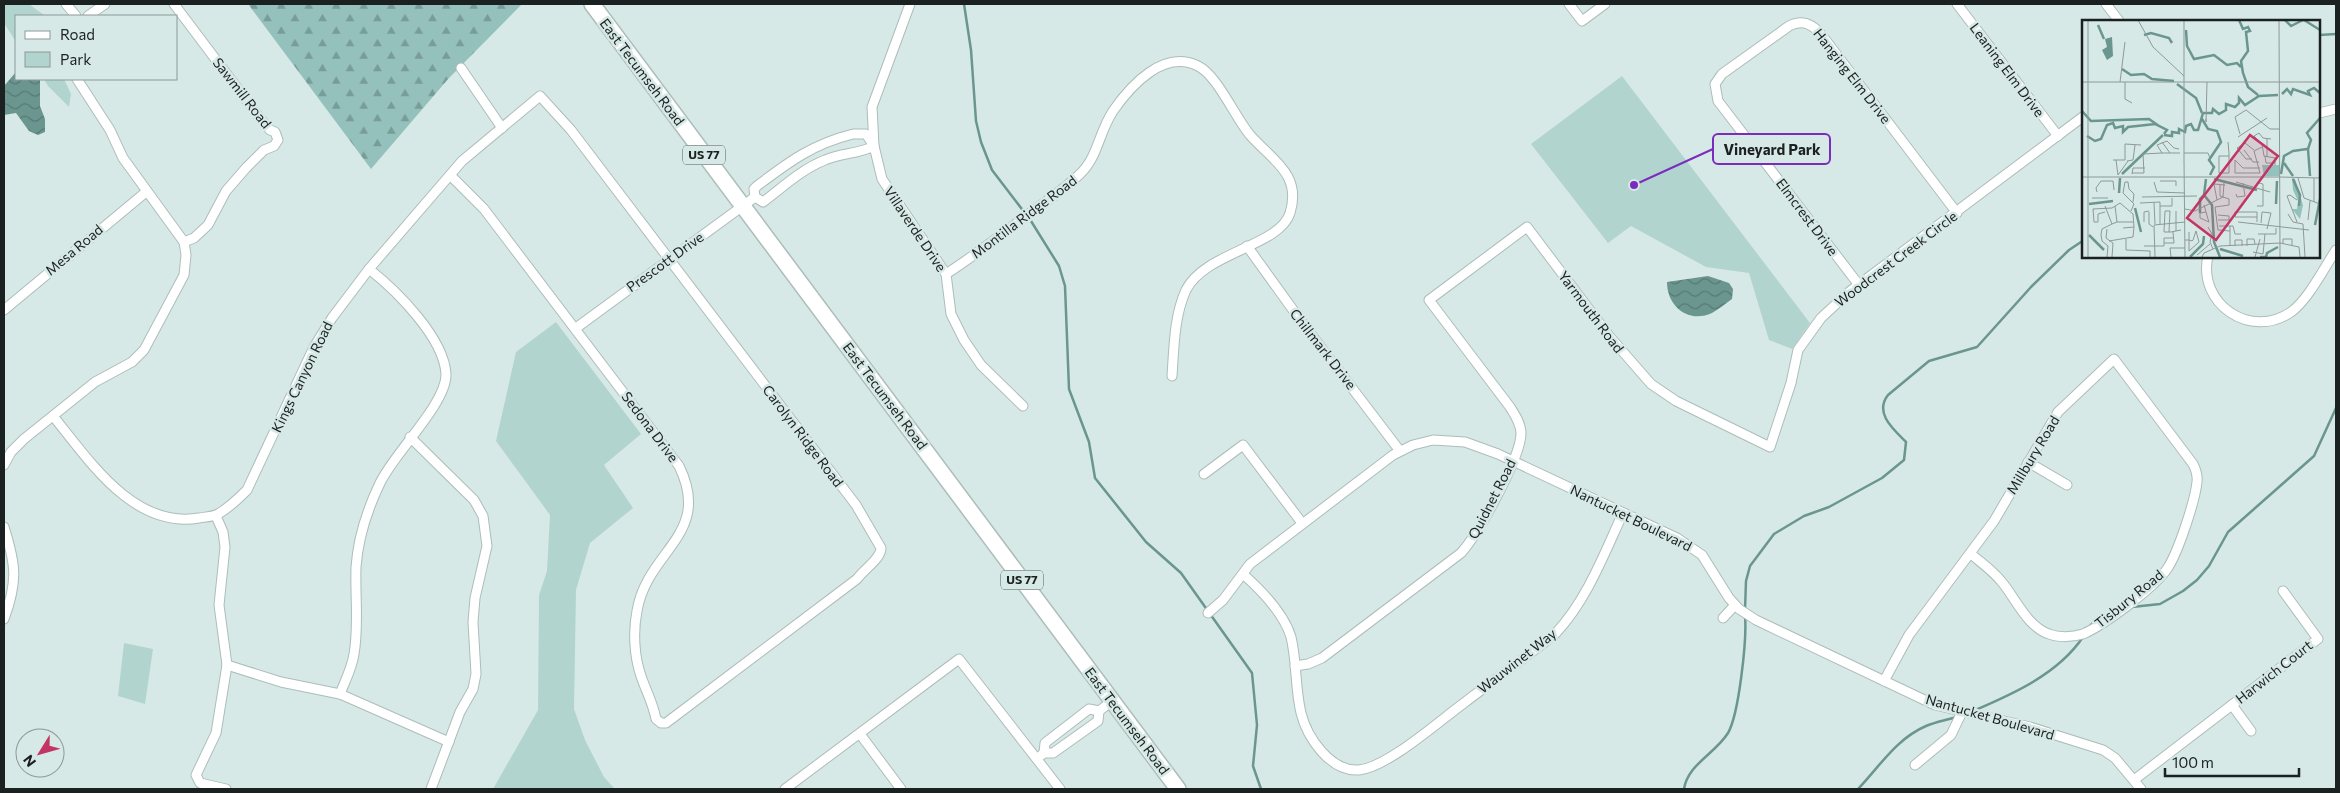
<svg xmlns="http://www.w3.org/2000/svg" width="2340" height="793" font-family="Commissioner,sans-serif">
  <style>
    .green { fill: #b2d4cf }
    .forest { fill: url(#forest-firs) }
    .water { fill: url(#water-waves) }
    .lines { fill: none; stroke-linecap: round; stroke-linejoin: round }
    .stream { stroke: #6a968f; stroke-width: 2.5 }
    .minor-casing { stroke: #acbdba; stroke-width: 11 }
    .primary-casing { stroke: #acbdba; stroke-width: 18 }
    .minor { stroke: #fff; stroke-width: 9 }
    .primary { stroke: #fff; stroke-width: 15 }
    .labels { text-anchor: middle; stroke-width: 5; stroke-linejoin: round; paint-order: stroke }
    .shield { fill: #d7e9e6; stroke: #535d5b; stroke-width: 1 }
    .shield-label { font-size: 12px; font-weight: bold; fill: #1b2120 }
    .street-label { font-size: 14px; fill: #1b2120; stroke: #d7e9e6 }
    .inset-river { fill: none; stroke: #6a968f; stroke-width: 2.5 }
    .inset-road { fill: none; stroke: #8c9997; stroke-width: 1 }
    .view { fill: #c33565; fill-opacity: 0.15; stroke: #c33565; stroke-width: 2.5 }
    .inset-edge { fill: none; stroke: #1b2120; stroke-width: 2.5 }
    .leader { fill: none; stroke: #7b2cbf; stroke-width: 2 }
    .callout-dot { fill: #7b2cbf; stroke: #d7e9e6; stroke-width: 2 }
    .callout { fill: #d7e9e6; stroke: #7b2cbf; stroke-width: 2 }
    .callout-label { font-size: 15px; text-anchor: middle; font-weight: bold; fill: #1b2120 }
  </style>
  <defs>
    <pattern id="forest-firs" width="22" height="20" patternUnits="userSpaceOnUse" patternTransform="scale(1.25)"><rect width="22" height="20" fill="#94c1bb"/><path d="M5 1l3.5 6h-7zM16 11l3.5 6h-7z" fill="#789c98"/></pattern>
    <pattern id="water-waves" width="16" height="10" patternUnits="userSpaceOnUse" patternTransform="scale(1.25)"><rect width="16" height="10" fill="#6a968f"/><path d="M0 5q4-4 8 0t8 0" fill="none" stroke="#567a74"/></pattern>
  </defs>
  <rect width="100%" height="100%" fill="#d7e9e6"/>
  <g class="green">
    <path d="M4,4H29L45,16H16V42L4,23Z"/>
    <path d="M1622,76L1810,323L1792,349L1769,340L1749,273L1706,267L1631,226L1608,243L1531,144Z"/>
    <path d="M44,79H64L71,94L69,107L48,86Z"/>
    <path d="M556,322L641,434L604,465L633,508L590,543L576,590L574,709L585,740L604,777L615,789H493L538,710L539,595L547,571L550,515L496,441L516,352Z"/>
    <path d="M124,643L153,649L145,704L118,696Z"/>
  </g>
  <path class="forest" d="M248,4H522L449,78L371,169Z"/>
  <g class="water">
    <path d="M16,72V79H40V106L45,119V132L38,135L29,131L16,113L4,115V86Z"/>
    <path d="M1708,276L1729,283L1733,289L1732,299C1725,304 1719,309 1712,313C1688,324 1667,306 1667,282Z"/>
  </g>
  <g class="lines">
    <g class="stream">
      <path d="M964,4L971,50L976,121L981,142L992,170L1031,221L1059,266L1065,286L1069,389L1089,442L1095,478L1146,542L1181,573L1252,673L1257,725L1253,766L1261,789"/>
      <path d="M2319,35L2336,34"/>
      <path d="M2132,607L2160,604L2183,591L2197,580L2209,566L2228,532L2314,456L2336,408"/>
      <path d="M1745,610L1746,581L1750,566L1774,534L1804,516L1829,507L1882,478L1904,460L1906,442C1893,429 1874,413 1888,395L1929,361L1977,347L2031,287L2069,250L2084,240"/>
      <path d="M2090,626L2094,622L2116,609"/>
      <path d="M1973,711C2013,694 2058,674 2083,637"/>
      <path d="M1684,789C1688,764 1715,754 1728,733C1739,714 1747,639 1745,616"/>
      <path d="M1858,789C1880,766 1896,739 1926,726C1935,722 1947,720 1956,717"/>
    </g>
    <defs>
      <g id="minor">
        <path d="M66,4L76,16"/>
        <path d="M174,4L259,117L270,130L275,132L278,140L274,146L264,150L246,168L226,191L208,225L194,238L184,242"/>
        <path d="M910,4L872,107L874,146L882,179L946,274L951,314L964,340L981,365L1023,406"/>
        <path d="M1569,4L1582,21L1605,4"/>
        <path d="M1957,4L2058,136"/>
        <path d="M2106,4L2119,21"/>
        <path d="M88,16L105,4"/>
        <path d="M461,68L502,128"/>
        <path d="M2319,113L2336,109"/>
        <path d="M853,134H866L874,146C859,154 841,153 825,160C802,169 783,187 763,202L755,197L754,189L757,186C790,161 813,144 853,134Z"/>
        <path d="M1247,246L1301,321L1400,451"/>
        <path d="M2208,256C2197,304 2251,340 2291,312C2308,300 2324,268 2336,250"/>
        <path d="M946,274C974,256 1000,236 1026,216C1044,203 1063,190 1080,174C1098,157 1099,132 1113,111C1131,85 1164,49 1198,66C1217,75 1235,117 1250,135C1272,160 1302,174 1290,213C1280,246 1205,252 1186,290C1174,316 1174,348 1172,376"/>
        <path d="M1859,285L1718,101L1715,84L1722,74L1789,26C1804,18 1815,26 1824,38L1957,213"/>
        <path d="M4,310L146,192"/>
        <path d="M576,328L755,197"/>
        <path d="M53,416C89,460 133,529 199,518C205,517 212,517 218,514C229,508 238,499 247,490L314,347L332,318L369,269L462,161L540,96L571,130L856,505L881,548C881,559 864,569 857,579L666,723H661L656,719C653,703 646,691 641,676C634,656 633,631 637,611C647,550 713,535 679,466L484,209L450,175"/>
        <path d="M410,437L474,500L483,516L487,546L475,598L473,622L476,674L473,689L460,712L431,789"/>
        <path d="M2028,462L2067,485"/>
        <path d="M4,465L11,452L24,439L95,382L132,362L144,350L184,275L186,255L184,242L123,158L110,130L77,79"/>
        <path d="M1204,474L1243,445L1302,523"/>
        <path d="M216,516L223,532L225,547L219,605L227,665L216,733L196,775L200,783L226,789"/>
        <path d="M4,527C16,565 18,581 4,619"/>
        <path d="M1243,574C1261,590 1284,614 1291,637C1297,662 1295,688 1301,713C1307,737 1330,772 1359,770C1388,767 1439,721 1464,703C1494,680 1525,658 1555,634C1587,600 1604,554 1623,513"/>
        <path d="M1208,613L1223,600L1250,564L1393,455L1413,445L1433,440L1465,442L1498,454L1677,538L1702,555L1729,598L1739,609L1756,620L1935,705L2030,727L2103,750L2115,758L2141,789"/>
        <path d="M1723,618L1735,605"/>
        <path d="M227,665L281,682L340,694L449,742"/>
        <path d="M1295,666L1308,664L1322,658L1461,553C1478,534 1522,456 1521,432C1520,422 1515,415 1510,407L1429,300L1527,227L1610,337L1651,384L1676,401L1770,447L1791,383L1798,350L1821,318L1849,292L2084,116"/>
        <path d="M1884,681L1909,635L1994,521L2058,412L2114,359L2193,464C2196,470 2198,475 2197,482C2195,501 2178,553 2167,569C2154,588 2104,625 2083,634C2073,637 2059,638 2049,634C2027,627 2015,597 2001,581C1992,570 1980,562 1970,553"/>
        <path d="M340,694C345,681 352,668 354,654C359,626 355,596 356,567C358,539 368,508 380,483C394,453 447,403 446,374C444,338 397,291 369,269"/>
        <path d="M2232,705L2251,731"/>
        <path d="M860,734L901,789"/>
        <path d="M1044,753L1045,743L1089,709L1099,711L1112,701"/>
        <path d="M1039,757L1044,753H1053L1098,721L1099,711"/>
        <path d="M1915,765L1951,735L1962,712"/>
        <path d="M2134,780L2318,639L2283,591"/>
        <path d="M785,789L959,659L1060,789"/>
      </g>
      <path id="primary" d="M592,4L1178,789"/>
    </defs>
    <use href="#minor" class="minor-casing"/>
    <use href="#primary" class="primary-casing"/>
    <use href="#minor" class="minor"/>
    <use href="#primary" class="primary"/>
  </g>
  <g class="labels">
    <g class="shield">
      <rect x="683" y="145.5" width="42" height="19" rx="4"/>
      <rect x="1001" y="570.5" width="42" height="19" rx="4"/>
    </g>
    <g class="shield-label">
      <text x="704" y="159">US 77</text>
      <text x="1022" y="584">US 77</text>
    </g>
    <g class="street-label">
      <text transform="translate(2007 70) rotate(53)" y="5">Leaning Elm Drive</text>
      <text transform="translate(642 72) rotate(53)" y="5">East Tecumseh Road</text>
      <text transform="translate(1852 76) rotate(52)" y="5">Hanging Elm Drive</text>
      <text transform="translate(242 93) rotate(52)" y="5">Sawmill Road</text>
      <text transform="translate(1024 217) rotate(-37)" y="5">Montilla Ridge Road</text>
      <text transform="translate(1807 217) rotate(53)" y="5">Elmcrest Drive</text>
      <text transform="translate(915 229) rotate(56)" y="5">Villaverde Drive</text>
      <text transform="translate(74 250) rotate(-40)" y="5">Mesa Road</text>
      <text transform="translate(1896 259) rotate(-37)" y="5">Woodcrest Creek Circle</text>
      <text transform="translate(665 262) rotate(-36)" y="5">Prescott Drive</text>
      <text transform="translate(1591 312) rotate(53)" y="5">Yarmouth Road</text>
      <text transform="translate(1323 349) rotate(52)" y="5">Chillmark Drive</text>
      <text transform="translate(302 377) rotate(-64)" y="5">Kings Canyon Road</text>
      <text transform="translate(885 396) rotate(53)" y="5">East Tecumseh Road</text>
      <text transform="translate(650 427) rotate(53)" y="5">Sedona Drive</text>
      <text transform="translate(803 436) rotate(53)" y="5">Carolyn Ridge Road</text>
      <text transform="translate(2033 455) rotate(-59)" y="5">Millbury Road</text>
      <text transform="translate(1492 499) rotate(-63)" y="5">Quidnet Road</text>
      <text transform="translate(1631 518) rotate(26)" y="5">Nantucket Boulevard</text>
      <text transform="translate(2129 599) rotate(-39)" y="5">Tisbury Road</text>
      <text transform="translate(1517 661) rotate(-38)" y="5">Wauwinet Way</text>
      <text transform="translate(2274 672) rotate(-38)" y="5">Harwich Court</text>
      <text transform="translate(1990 717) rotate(16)" y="5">Nantucket Boulevard</text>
      <text transform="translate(1127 721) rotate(53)" y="5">East Tecumseh Road</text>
    </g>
  </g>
  <g transform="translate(2082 20)">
    <rect width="238" height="238" fill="#d7e9e6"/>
    <path d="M180,145H197V156H182ZM210,158L213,159L221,185L218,199L210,189H215L216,181L211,170Z" fill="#94c1bb"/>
    <path d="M30,17L31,36L25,40L20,30L25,27L23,19Z" fill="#6a968f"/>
    <path class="inset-river" d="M157,0L161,9L166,7L168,11L164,12L166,31L159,41L161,53L166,67L176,75M203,0L209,6L221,0M222,0L238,10M16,5L22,19M104,10L105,26L112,39L132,35L145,45L155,43L159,47M62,15L69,13L87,18L90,23M40,49L49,55L62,54L70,59L92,61M95,64L114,78L120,93M200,74L205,69L209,74L211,69L228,75L226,71L232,68L238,73M0,91L9,101L67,99L77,106M121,93H130L131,89L137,94L144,90V84L153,87L157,83V78L163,85L177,76L196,75M120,99L126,109L135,111L139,122L127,140L132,147L128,155M82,115L90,116V112L97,113V109L103,112L104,106L109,104L112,110H116L121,93M5,116L13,121L19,119L25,105L31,103L33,108L41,106V112L46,107L73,104L85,110L82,114M202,143L211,156M40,154L81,115M199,154L202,136L211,131L225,129M228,156L226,129L229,120L225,113L238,98M124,159L122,175L130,185L132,222L138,237M132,159L175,170M211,159L218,175L217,186M37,173L38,158M7,184L31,181M194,184L195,161M53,188L59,212M118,193V179L122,175M233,205L238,179M7,215L22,230M138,229L161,236M108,237L121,224L122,216M178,237H184L185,233L196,227"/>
    <path class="inset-road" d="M6,0V237M56,0L71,27L102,56M197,0L198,237M102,46V140M102,46V0M0,62H238M38,62L43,22M43,62V79L50,83M124,99V102L125,62M158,114L153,97L164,90L188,109H197M156,117L185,98M185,119V137M189,119L181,118L177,113L172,116L180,124L182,136L193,138V145M80,122L88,133H98M146,122L147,133V153H137V136H147M162,130L171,142H177M88,133H80L75,125L85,121L92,128L97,129M102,133H126L128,138M183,136L184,143H193M170,139H164L155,128L163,123L172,130M31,140H43V124L59,125M34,140L36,155L46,141M102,140L103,237M153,140V153H178L172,131L180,127M153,140L161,148H178M45,141L51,140L53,125M50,153H62L61,134L80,133M50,154L51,148H63M0,157H197M197,157L238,158M216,158L222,178L238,184M78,161H94V166M43,162L41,173L52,184L49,191M43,162H46L47,169L52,174L51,182M72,162L75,172L103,173M154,162L188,172M138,165V176L147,179V185L133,187L136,210L148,211M15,172L14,168L19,161H31L32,170M154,174L155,177L163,176L161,163M60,177L115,176M10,178H26M135,180L132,164L143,165M215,180L208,175L205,176L215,202M232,182V158M58,183L78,182V186M72,183L73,204M122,185L126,199L127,202L118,198V193L124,192M23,186L30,204L20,209L19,215L20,221L26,226L25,237M78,186H90V178M78,186V204M175,186H181V164L177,163M11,189L30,188L38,183L51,194L52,207M11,189L12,202H16V194L23,192M103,189L113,191L141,177L142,163M94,191V211M67,192V204L71,207M206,194L211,202L221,204L223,237M136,195L147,196V200H136M226,200L228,181M35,202H51M62,202V192L67,191M156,202L227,210M175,202V192H153V197H175M179,203L180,192L189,193L185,209M30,204L35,202L33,186M137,206H151L153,214H159M148,206V226M126,207L130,214L128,222L131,229M25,209L24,218L31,223L30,237M87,212L88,191H83L82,212H89L99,210M176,214H194V208M44,219V230L68,231V237M103,220H107L110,221L111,220L114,211L117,222L107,231V212M27,221L51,217L52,207L41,208M82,223H92L91,212M201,224V219H210V225M62,226H82V218H92M153,226V220H160V226M165,226V219H172L173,224M171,232L181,234L183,214M115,235L128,224M73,237L72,205L103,202M89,237L88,228H103M120,237L122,233L138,226L198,223L217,227L218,237M173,237L178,219"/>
    <path class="view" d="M168,115L196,136L134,220L105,198Z"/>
    <rect width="238" height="238" class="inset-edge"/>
  </g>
  <path class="leader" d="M1634 185L1713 149"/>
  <circle class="callout-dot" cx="1634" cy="185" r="5"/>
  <rect class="callout" x="1713" y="134" width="117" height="30" rx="5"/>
  <g class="callout-label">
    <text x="1772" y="155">Vineyard Park</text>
  </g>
  <rect width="2340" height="793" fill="none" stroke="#1b2120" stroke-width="10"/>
  <rect x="15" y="15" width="162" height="65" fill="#d7e9e6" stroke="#8c9997"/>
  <rect x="25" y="31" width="25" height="8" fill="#ffffff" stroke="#8c9997"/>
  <text x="60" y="40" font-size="15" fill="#1b2120">Road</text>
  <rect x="25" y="52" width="25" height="15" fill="#b2d4cf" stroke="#8c9997"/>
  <text x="60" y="65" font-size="15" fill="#1b2120">Park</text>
  <g transform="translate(40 753) rotate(233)"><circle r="24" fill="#d7e9e6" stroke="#8c9997"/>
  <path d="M0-4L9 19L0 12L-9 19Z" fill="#c33565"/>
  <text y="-8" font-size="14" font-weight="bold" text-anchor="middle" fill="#1b2120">N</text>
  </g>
  <path d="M2165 768v8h134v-8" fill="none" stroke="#1b2120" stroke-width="2.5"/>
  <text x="2172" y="768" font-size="15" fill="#1b2120" stroke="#d7e9e6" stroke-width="4" paint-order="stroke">100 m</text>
</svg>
